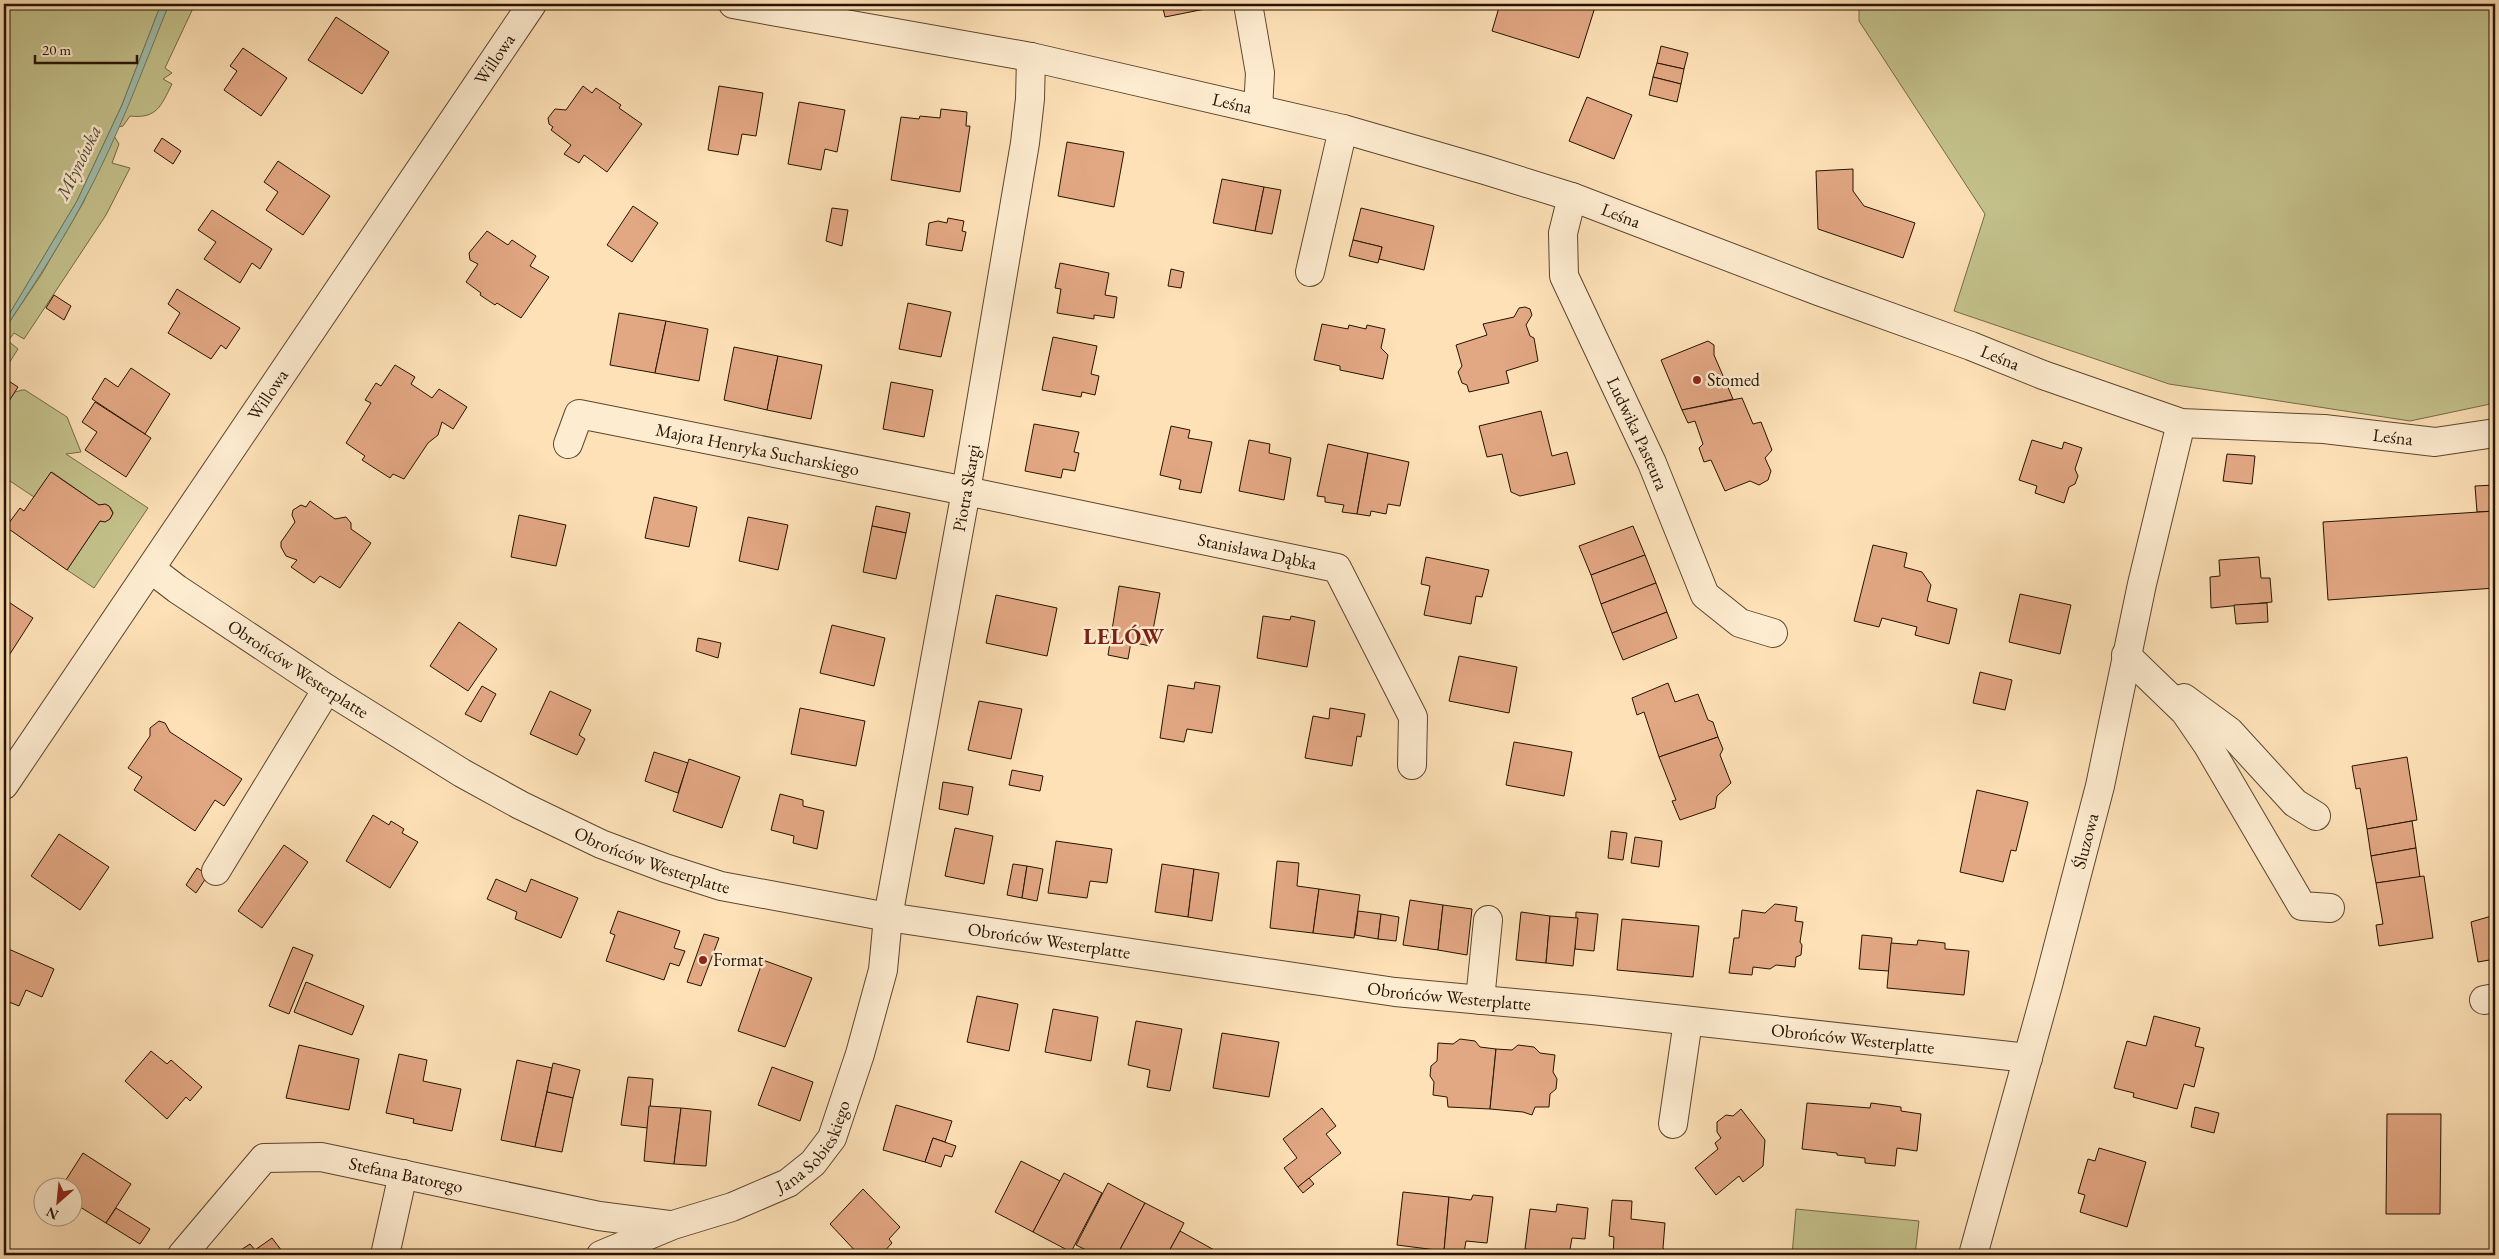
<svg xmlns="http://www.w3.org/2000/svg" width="2499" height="1259" font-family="'EB Garamond',serif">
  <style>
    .green { fill: #c4c28c; stroke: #756a46 }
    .water { fill: #a0beab; stroke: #6f7a67 }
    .building { fill: #e2a783; stroke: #261300 }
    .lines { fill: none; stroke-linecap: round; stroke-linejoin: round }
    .minor-casing { stroke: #5c462e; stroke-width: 30 }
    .minor { stroke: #feecd0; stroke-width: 28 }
    .poi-dot { fill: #8f2418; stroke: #feecd0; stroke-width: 2 }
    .labels { text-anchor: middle; stroke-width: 5; stroke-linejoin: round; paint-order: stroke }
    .street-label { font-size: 18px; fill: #261300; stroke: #feecd0 }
    .poi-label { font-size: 18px; fill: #261300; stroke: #feecd0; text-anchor: start }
    .water-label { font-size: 19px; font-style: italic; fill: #514f3c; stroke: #feecd0 }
    .district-label { font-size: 22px; font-weight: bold; letter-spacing: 1px; fill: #7a1f14; stroke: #feecd0 }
  </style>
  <rect width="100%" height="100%" fill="#fee1b7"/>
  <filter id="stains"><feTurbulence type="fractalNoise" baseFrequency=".004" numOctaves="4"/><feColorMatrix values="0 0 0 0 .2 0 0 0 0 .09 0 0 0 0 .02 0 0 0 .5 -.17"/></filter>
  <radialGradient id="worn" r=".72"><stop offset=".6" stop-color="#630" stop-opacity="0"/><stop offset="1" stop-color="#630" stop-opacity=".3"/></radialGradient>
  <g class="green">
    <path d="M4,4H161L122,105L77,201L4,323Z"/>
    <path d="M169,4H195L165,68L172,73L163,79L172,84C161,106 157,119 130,116L123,126L118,127Z"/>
    <path d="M1859,4H2495V403L2410,421L2169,384L1954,311L1985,214L1859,21Z"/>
    <path d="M114,136L119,144L112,163L130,168L106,215L24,339L14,333L8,341L18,349L4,371V330L41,275L83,203Z"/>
    <path d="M22,390H25L67,417L81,452L66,454L148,508L94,588L67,570L100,521C107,522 110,520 113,513C111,505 106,504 99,505L52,472L34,497L4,477V397L9,400L15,392Z"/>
    <path d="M1796,1209L1919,1221L1915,1255H1792Z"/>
  </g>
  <path class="water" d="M161,4H169C142,71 117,140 82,204C59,247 31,289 4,330V323L77,201L122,105Z"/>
  <g class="building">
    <path d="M1162,4H1194L1195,11L1165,17Z"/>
    <path d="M1194,4H1225L1226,5L1195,11Z"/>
    <path d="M1500,4H1596L1579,58L1492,31Z"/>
    <path d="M336,17L389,52L362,94L308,60Z"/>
    <path d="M1661,46L1688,53L1684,69L1657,63Z"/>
    <path d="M243,48L287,78L261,116L224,90L237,71L230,66Z"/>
    <path d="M1657,63L1684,69L1681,84L1653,77Z"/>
    <path d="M1653,77L1681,84L1677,102L1649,95Z"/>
    <path d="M583,86L592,93L596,88L621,105L619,108L642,124L607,172L584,155L579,163L564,154L571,145L551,130L553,127L549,124L548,118L555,109L566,110Z"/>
    <path d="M719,86L763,93L756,136L742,134L738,155L708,150Z"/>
    <path d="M1587,97L1632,115L1614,159L1569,141Z"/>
    <path d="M799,102L845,110L837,152L825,149L821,170L788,164Z"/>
    <path d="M941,109L967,112L966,126H970L960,192L891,180L901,117L919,119L920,116L940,118Z"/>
    <path d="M162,138L181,151L173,164L154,151Z"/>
    <path d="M1067,142L1124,152L1114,207L1058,196Z"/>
    <path d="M278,161L330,196L303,235L266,210L278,192L264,182Z"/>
    <path d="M1853,169V191L1864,206L1915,223L1903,258L1818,229L1816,171Z"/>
    <path d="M1222,179L1264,187L1255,231L1213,223Z"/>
    <path d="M1264,187L1281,190L1272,234L1255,231Z"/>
    <path d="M633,206L658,223L632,262L607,245Z"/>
    <path d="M832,208L848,210L842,246L826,241Z"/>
    <path d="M1361,208L1434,226L1424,270L1379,259L1382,247L1353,240Z"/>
    <path d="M212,210L272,249L260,269L252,263L240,283L204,259L216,242L198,230Z"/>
    <path d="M948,218L964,221L962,231L966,232L962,251L926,245L929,223L938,221L947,223Z"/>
    <path d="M487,231L508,245L512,240L536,256L530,266L549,277L521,318L497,303L495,305L480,295L481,293L466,282L478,264L470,260L469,253Z"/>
    <path d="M1353,240L1382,247L1378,263L1349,256Z"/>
    <path d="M1060,263L1109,273L1105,295L1117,297L1114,318L1094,315V319L1057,313L1061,289L1055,288Z"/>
    <path d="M1171,269L1184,272L1181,288L1168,286Z"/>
    <path d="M177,289L240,328L226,349L221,345L211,359L168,333L180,313L168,304Z"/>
    <path d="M54,295L71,306L64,320L46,308Z"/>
    <path d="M908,303L951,312L941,357L899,349Z"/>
    <path d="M1525,307L1530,309L1532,315L1526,325L1530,336L1534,338L1538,361L1506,371L1509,383L1469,392L1467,385L1462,383L1458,372L1462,366L1456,345L1487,335L1483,324L1514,317L1519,308Z"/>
    <path d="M619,313L666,321L655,373L610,365Z"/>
    <path d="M666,321L708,329L699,381L655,373Z"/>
    <path d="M1322,324L1348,329L1349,325L1366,329L1367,325L1385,329L1381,348L1388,355L1383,379L1340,370V366L1314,360Z"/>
    <path d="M1053,337L1097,346L1091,374L1099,376L1095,395L1082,392L1081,397L1042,390Z"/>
    <path d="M1708,341L1714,345V355L1733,399L1682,410L1661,360Z"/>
    <path d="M734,347L778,356L767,410L724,400Z"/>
    <path d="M778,356L822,365L811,419L767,410Z"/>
    <path d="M395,365L415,377L411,384L432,398L439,389L467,407L453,429L442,422L438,435L428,443L404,479L393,474L390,478L362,460L365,456L346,443L371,403L365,400L376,383L381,386Z"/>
    <path d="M131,368L170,394L145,434L92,399L105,378L118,387Z"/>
    <path d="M4,378L18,387L9,401L4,397Z"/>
    <path d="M891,382L933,390L924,437L883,429Z"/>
    <path d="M1742,398L1753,424L1761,422L1772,450L1765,458L1771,471L1768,480L1759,485L1750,481L1725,491L1711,460L1704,462L1699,448L1703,444L1695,421L1688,423L1682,410Z"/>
    <path d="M95,402L151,438L126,477L85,450L97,432L82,422Z"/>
    <path d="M1541,411L1552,456L1567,452L1575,484L1520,496L1511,492L1502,454L1487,457L1479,426Z"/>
    <path d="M1034,424L1079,432L1074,452L1079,453L1075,471L1063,469L1061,478L1025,471Z"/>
    <path d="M1171,426L1190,430L1188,438L1212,442L1201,493L1179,489L1181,480L1160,475Z"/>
    <path d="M1249,440L1270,444L1269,453L1291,458L1284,500L1239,491Z"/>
    <path d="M2032,440L2062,449L2064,442L2082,448L2075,469L2078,476L2075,484L2069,487L2064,503L2035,493L2037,486L2019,480Z"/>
    <path d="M1328,444L1368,453L1357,514L1342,512L1344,505L1325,502V497L1317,496Z"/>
    <path d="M1368,453L1409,462L1400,506L1388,504L1386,514L1371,511L1370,516L1357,514Z"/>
    <path d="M2227,454L2255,456L2252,484L2223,481Z"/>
    <path d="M51,472L99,505L105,504L109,506L113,513L110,519L105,522L100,521L67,570L6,527L20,508L24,511Z"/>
    <path d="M2495,485V511L2477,512L2475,486Z"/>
    <path d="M654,497L697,507L689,547L645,538Z"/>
    <path d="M310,501L335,519L346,517L351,523V529L371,543L340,588L320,576L314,583L291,567L297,560L286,556L281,547V542L295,522L292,515L293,510L301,505L306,507Z"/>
    <path d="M876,506L910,513L906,533L872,526Z"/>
    <path d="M2495,511V588L2328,600L2323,522Z"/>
    <path d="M519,515L566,525L556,566L511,557Z"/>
    <path d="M748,517L788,525L778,570L739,561Z"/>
    <path d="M872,526L906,533L896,579L863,572Z"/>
    <path d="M1633,526L1645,555L1591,575L1579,546Z"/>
    <path d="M1873,545L1907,553L1904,567L1922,572L1931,585L1927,601L1957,609L1949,644L1915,635L1917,627L1882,618L1879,627L1854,621Z"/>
    <path d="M1645,555L1656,583L1601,604L1591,575Z"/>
    <path d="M1426,557L1489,570L1482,597L1476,596L1471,624L1424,615L1430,586L1421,584Z"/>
    <path d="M2259,557L2261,578H2270L2272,602L2211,608L2210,577L2220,576L2219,560Z"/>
    <path d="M1656,583L1667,612L1612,633L1601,604Z"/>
    <path d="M1119,586L1160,593L1150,646L1131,642L1128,659L1108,655Z"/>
    <path d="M2020,594L2071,605L2060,654L2009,642Z"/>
    <path d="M996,595L1057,608L1047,656L986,643Z"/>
    <path d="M4,599L33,618L8,657L4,654Z"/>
    <path d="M2267,603L2268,622L2236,624L2234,605Z"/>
    <path d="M1667,612L1677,638L1623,660L1612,633Z"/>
    <path d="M1263,616L1290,620L1291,616L1315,621L1307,667L1257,658Z"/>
    <path d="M459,622L497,649L468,691L430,666Z"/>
    <path d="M832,625L885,638L874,686L820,673Z"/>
    <path d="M698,638L721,643L718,658L696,651Z"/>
    <path d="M1459,656L1517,667L1509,713L1449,701Z"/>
    <path d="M1980,672L2012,680L2005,710L1973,703Z"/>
    <path d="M1195,682L1220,686L1212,733L1187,729L1184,742L1160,738L1168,685L1194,689Z"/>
    <path d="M1668,683L1675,702L1698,694L1708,720L1713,722L1718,737L1659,757L1644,712L1637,715L1632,698Z"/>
    <path d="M482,686L496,694L481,722L465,714Z"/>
    <path d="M550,691L591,710L579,735L585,739L577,755L530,734Z"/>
    <path d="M979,701L1022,709L1011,759L968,750Z"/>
    <path d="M800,708L865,721L856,766L791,754Z"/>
    <path d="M1330,708L1365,714L1361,737L1357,736L1352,766L1305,758L1313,716L1329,719Z"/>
    <path d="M159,721L165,723L170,732L242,779L224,806L215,800L195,831L134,790L142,777L128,768L150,736V728Z"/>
    <path d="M1718,737L1723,749L1720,755L1731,783L1717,796L1715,808L1680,820L1672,801L1676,800L1659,757Z"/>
    <path d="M1514,742L1572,752L1564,796L1506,785Z"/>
    <path d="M654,752L688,763L678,793L645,781Z"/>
    <path d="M2407,757L2417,820L2367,829L2360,788L2356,789L2352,766Z"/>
    <path d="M689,759L740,777L722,828L673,811Z"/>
    <path d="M1012,770L1043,776L1040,791L1009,785Z"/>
    <path d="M943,782L973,787L968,815L939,809Z"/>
    <path d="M1977,790L2028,802L2016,851L2011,850L2003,882L1960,872Z"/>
    <path d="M780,794L803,800V806L824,811L817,849L793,843L794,836L771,830Z"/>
    <path d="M373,815L389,825L391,821L404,829L402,833L418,842L390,888L346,861Z"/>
    <path d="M2412,821L2416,848L2371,856L2367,829Z"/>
    <path d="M955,828L993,836L984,884L945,876Z"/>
    <path d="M1611,831L1627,833L1623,860L1608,858Z"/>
    <path d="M59,834L109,867L80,910L31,876Z"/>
    <path d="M1635,837L1662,841L1659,867L1631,863Z"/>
    <path d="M1056,841L1112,849L1107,883L1090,881L1087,898L1048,893Z"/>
    <path d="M284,845L308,862L262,928L238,911Z"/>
    <path d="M2416,848L2420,877L2376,883L2371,856Z"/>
    <path d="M1277,861L1299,863L1297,886L1319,889L1313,933L1270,928Z"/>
    <path d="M1013,864L1027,866L1022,898L1007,895Z"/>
    <path d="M1162,864L1194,869L1188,917L1155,912Z"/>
    <path d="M1027,866L1043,869L1037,901L1022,898Z"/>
    <path d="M197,868L208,875L196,893L186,885Z"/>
    <path d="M1194,869L1219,873L1212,921L1188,917Z"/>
    <path d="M2424,876L2433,938L2379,946L2376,925L2383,924L2376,883Z"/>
    <path d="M496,879L526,892L531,879L578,898L561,938L515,919L517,912L487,899Z"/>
    <path d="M1319,889L1360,895L1354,938L1313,933Z"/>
    <path d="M1410,900L1443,905L1438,950L1403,945Z"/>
    <path d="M1775,904L1797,907L1795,921L1803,922L1800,942L1802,945L1801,955L1796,957L1795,967L1776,965L1770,969L1753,967L1752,975L1729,973L1734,938H1739L1742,910L1765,913Z"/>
    <path d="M1443,905L1472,909L1467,955L1438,950Z"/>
    <path d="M618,911L680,931L674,948L685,951L679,966L670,963L664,980L606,961L615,935L610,933Z"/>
    <path d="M1358,911L1381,914L1378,939L1355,935Z"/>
    <path d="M1521,912L1550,916L1546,963L1516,960Z"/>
    <path d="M1576,912L1598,914L1594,951L1575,949Z"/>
    <path d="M1381,914L1399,917L1396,941L1378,939Z"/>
    <path d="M2495,915V959L2478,962L2471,922Z"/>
    <path d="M1550,916L1578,918L1573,966L1546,963Z"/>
    <path d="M1622,919L1699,926L1693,977L1617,970Z"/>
    <path d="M704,934L719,938L701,986L687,982Z"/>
    <path d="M1862,935L1892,938L1889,971L1859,969Z"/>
    <path d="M1918,940L1945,943V949L1969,951L1964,995L1887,988L1891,943L1917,945Z"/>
    <path d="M4,947L54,969L42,997L26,990L19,1006L4,1000Z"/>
    <path d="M293,947L313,955L289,1014L269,1006Z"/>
    <path d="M763,960L812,978L785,1047L738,1031Z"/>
    <path d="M306,982L364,1006L352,1035L294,1012Z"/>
    <path d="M977,996L1018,1004L1009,1051L967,1042Z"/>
    <path d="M1053,1009L1098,1017L1091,1061L1045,1052Z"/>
    <path d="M2154,1016L2200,1028L2195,1046L2204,1048L2194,1087L2184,1084L2177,1109L2133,1097L2134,1093L2114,1088L2127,1041L2146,1046Z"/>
    <path d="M1136,1021L1182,1029L1170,1091L1147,1087L1150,1070L1128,1065Z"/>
    <path d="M1222,1033L1279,1042L1269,1097L1213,1088Z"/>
    <path d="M1460,1039L1475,1041L1480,1047L1496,1049L1490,1109L1448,1107L1447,1097L1433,1095L1434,1082L1430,1076L1431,1066L1437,1061L1438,1043L1453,1044Z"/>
    <path d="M299,1045L359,1059L349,1110L286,1098Z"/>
    <path d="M1518,1045L1534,1047L1540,1053L1555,1055L1553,1072L1557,1079L1556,1089L1550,1094L1549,1107H1535L1532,1115L1523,1112L1490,1109L1496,1049L1512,1050Z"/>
    <path d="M151,1051L167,1064L171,1060L202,1087L190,1101L186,1097L167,1119L125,1081Z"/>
    <path d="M399,1054L427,1060L423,1081L461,1089L452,1131L413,1123L414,1119L386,1113Z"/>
    <path d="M517,1060L552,1068L535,1147L501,1140Z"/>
    <path d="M553,1063L580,1070L573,1098L547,1092Z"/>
    <path d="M772,1067L813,1082L800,1121L758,1105Z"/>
    <path d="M628,1077L653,1079L648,1128L621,1125Z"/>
    <path d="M547,1092L573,1098L562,1152L535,1147Z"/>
    <path d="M1807,1103L1870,1108L1871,1103L1901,1107V1111L1921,1114L1917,1151L1897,1148L1895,1166L1865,1163V1158L1837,1155V1153L1802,1149Z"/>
    <path d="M896,1105L952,1121L945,1142L933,1138L925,1162L883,1150Z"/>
    <path d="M649,1106L681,1108L674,1164L644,1161Z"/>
    <path d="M2195,1107L2219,1113L2214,1133L2191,1127Z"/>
    <path d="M681,1108L711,1111L706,1166L674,1164Z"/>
    <path d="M1322,1108L1336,1126L1326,1134L1341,1153L1298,1187L1284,1168L1297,1158L1283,1139Z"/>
    <path d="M1741,1109L1765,1140L1763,1166L1743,1182L1739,1176L1716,1195L1695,1168L1718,1149L1715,1143L1721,1138L1717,1132V1122L1726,1115L1733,1116Z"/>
    <path d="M2387,1114H2441L2440,1214H2386Z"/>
    <path d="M933,1138L956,1146L952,1157L945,1155L941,1167L925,1162Z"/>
    <path d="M2099,1148L2146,1162L2127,1227L2080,1212L2085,1195L2078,1193L2088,1159L2095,1161Z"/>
    <path d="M83,1153L131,1184L106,1223L72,1202V1186H62Z"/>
    <path d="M1021,1161L1060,1181L1033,1232L995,1212Z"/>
    <path d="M1064,1173L1102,1193L1071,1252L1033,1232Z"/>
    <path d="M1309,1178L1314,1184L1303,1193L1298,1187Z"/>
    <path d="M1108,1183L1145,1203L1117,1255H1096L1076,1245Z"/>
    <path d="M863,1189L900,1227L889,1239L892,1243L881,1255H859L830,1224Z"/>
    <path d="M1403,1192L1449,1197L1444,1251L1397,1245Z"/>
    <path d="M1473,1195L1493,1197L1487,1243L1466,1241L1464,1253L1444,1251L1449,1197L1471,1200Z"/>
    <path d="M1612,1200L1632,1201L1631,1219L1665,1223L1663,1248L1669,1255H1613L1614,1237L1609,1236Z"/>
    <path d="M1145,1203L1184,1223L1180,1231L1167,1255H1117Z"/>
    <path d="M1557,1204L1588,1208L1585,1239L1572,1238L1569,1255L1525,1249L1530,1209L1556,1212Z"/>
    <path d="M116,1208L150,1229L140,1244L106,1223Z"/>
    <path d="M1180,1231L1216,1251L1214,1255H1167Z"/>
    <path d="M272,1238L285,1255H233L250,1244L255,1250Z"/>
  </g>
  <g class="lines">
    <defs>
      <g id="minor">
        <path id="s1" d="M733,4L1031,57L1343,129L1485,170L1572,197L1818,291L1971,346L2043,375L2181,423L2324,429L2435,442L2495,433"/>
        <path d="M1248,4L1260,73L1258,109"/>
        <path id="s2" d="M1572,197L1563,233L1564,276L1652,463L1705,595L1740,623L1773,633"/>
        <path d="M1310,272L1343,129"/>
        <path id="s3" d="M568,444L579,414L966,491L1337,568L1413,717L1412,765"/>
        <path id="s4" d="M151,569L177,589L327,689L462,773L520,805L601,844L665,868L721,886L888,917L1395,992L1592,1010L2028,1058"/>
        <path d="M2126,655L2185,712L2207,744L2302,906L2330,908"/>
        <path d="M2184,698L2229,731L2295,803L2316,816"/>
        <path id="s5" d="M4,785L532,4"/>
        <path d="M216,871L327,689"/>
        <path d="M1480,1000L1488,920"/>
        <path d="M2484,1000L2495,998"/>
        <path d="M1673,1124L1688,1021"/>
        <path id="s6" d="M182,1255L264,1158L321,1157L599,1216L669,1225"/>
        <path d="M385,1255L403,1174"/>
        <path id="s7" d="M601,1255L673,1225L732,1207L788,1183L813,1163L832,1138L860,1054L883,970L888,917L966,491L1025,143L1030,99L1031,57"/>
        <path id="s8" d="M1973,1255L2048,985L2100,786L2142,584L2181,423"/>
      </g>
    </defs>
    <use href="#minor" class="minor-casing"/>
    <use href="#minor" class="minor"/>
  </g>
  <g class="poi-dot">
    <circle cx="1697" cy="380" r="5"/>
    <circle cx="703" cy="960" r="5"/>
  </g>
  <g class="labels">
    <g class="street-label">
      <text dy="6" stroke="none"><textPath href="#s5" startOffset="876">Willowa</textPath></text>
      <text dy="6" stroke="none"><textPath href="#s1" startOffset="509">Leśna</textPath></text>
      <text dy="6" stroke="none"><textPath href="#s1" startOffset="914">Leśna</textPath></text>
      <text dy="6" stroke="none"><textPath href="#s1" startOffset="1319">Leśna</textPath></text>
      <text dy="6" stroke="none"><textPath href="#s5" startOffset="471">Willowa</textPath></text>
      <text dy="6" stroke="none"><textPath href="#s2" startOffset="254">Ludwika Pasteura</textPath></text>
      <text dy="6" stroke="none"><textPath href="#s1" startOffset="1724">Leśna</textPath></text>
      <text dy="6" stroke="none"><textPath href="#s3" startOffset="214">Majora Henryka Sucharskiego</textPath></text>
      <text dy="6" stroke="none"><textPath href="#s7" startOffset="929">Piotra Skargi</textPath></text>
      <text dy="6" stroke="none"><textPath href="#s3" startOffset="724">Stanisława Dąbka</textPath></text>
      <text dy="6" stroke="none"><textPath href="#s4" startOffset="178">Obrońców Westerplatte</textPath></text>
      <text dy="6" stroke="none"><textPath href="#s8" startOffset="429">Śluzowa</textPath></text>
      <text dy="6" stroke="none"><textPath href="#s4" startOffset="582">Obrońców Westerplatte</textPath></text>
      <text dy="6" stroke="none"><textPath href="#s4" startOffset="988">Obrońców Westerplatte</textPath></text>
      <text dy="6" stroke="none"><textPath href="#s4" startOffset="1392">Obrońców Westerplatte</textPath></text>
      <text dy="6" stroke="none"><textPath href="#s4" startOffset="1798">Obrońców Westerplatte</textPath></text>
      <text dy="6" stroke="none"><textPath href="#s7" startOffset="246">Jana Sobieskiego</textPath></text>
      <text dy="6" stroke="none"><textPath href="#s6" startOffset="271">Stefana Batorego</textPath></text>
    </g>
    <g class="poi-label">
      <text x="1707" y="386">Stomed</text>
      <text x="713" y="966">Format</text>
    </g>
    <g class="water-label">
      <text transform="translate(78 162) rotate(-64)" y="7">Młynówka</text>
    </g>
    <g class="district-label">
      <text x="1124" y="644">LELÓW</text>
    </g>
  </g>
  <rect width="2499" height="1259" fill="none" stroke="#fee1b7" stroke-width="20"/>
  <rect x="5" y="5" width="2489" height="1249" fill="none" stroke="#261300" stroke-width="2.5"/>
  <rect x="10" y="10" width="2479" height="1239" fill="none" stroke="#261300"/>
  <g transform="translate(58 1202) rotate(207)"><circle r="24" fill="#feecd0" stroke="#a8957d"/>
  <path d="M0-4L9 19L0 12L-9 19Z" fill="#8f2418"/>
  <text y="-8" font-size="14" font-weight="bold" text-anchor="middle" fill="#261300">N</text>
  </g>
  <path d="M35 55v8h102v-8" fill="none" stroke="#261300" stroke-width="2.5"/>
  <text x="42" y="55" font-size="15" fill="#261300" stroke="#feecd0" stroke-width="4" paint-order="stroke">20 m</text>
  <rect width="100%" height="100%" filter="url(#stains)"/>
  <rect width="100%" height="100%" fill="url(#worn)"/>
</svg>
